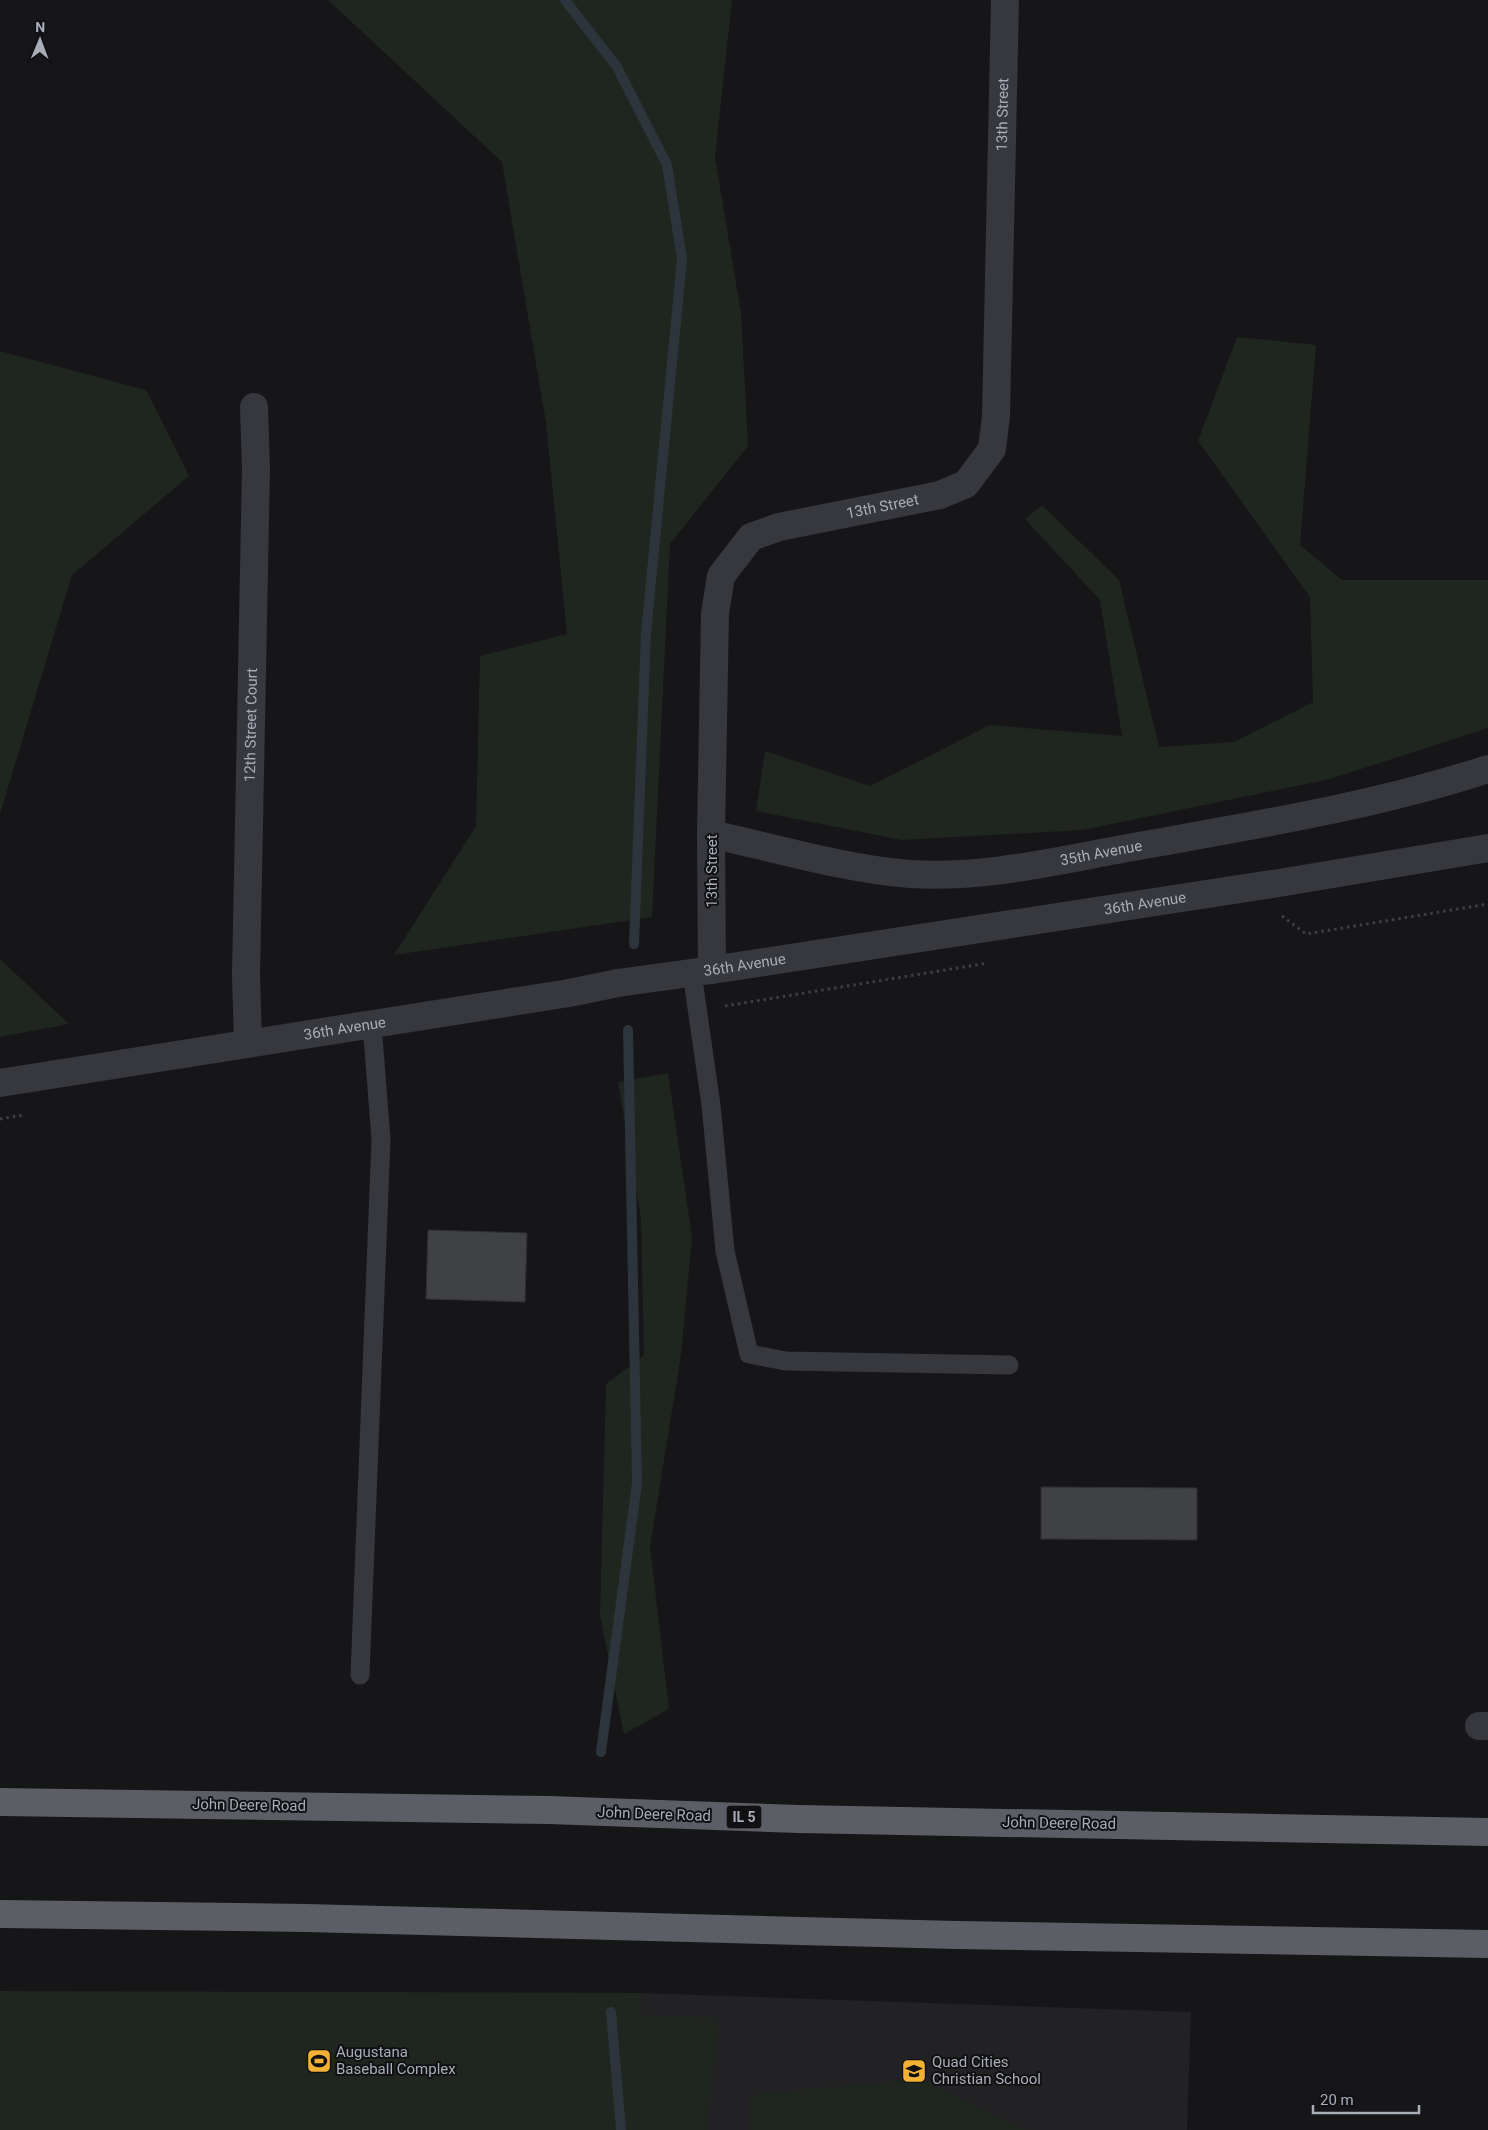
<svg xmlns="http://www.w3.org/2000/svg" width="1488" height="2130" font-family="Roboto,sans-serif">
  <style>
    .built { fill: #222225 }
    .green { fill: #1e261f }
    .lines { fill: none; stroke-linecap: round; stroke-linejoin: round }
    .stream { stroke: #2c353c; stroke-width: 10 }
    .building { fill: #404145; stroke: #303034 }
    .path { stroke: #3d3f44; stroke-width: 3; stroke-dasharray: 2.5 4; stroke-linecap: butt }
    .service { stroke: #37383d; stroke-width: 19 }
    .minor { stroke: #37383d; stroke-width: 28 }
    .tertiary { stroke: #37383d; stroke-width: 28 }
    .trunk { stroke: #5b5e65; stroke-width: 28 }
    .labels { text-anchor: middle; stroke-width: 4; stroke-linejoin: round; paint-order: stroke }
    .shield { fill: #111113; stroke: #7b7e86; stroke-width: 1 }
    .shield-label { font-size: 14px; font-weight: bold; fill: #a8adb8 }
    .street-label { font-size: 15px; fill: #a8adb8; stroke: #111113 }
    .poi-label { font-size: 15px; fill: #a8adb8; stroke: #111113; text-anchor: start }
  </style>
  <rect width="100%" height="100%" fill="#161618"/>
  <path class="built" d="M641,1993L1191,2012L1187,2130H636Z"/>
  <g class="green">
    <path d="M328,0H732L715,157L741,313L748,446L670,544L652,917L394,955L476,826L480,656L567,634L546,423L502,162Z"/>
    <path d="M1237,337L1316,345L1300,545L1342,580H1488V728L1330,779L1083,830L902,840L756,811L765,751L870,786L990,725L1122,736L1100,600L1025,519L1042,505L1119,580L1159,747L1234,742L1313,702L1310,597L1198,441Z"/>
    <path d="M0,351L146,390L189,476L72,575L0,814Z"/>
    <path d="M0,959L69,1024L0,1037Z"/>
    <path d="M668,1073L692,1237L681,1355L650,1547L669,1709L624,1734L600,1616L606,1384L644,1355L641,1218L618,1082Z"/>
    <path d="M0,1991L641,1993V2015L719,2018L707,2130H0Z"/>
    <path d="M919,2079L1027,2130H750V2095Z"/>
  </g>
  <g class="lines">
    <g class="stream">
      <path d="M565,0L617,67L667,165L682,259L646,633L634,944"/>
      <path d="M601,1752L637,1483L628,1030"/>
      <path d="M611,2012L621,2130"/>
    </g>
  </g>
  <g class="building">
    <path d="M428,1230L527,1233L525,1302L426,1299Z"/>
    <path d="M1041,1487L1197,1488V1540L1041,1539Z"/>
  </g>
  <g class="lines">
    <g class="path">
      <path d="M1282,916L1306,934L1488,904"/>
      <path d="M725,1006L988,963"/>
      <path d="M0,1119L23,1115"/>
    </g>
    <g class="service">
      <path d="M692,973L711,1105L725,1251L749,1354L786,1361L1009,1365"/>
      <path d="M360,1675L381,1139L372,1024"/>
    </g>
    <g class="minor">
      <path id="s1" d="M711,834C774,848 846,869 910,874C987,879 1063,859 1139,846C1256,825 1374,806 1488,769"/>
      <path id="s2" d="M712,970L711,834L715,613L721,576L751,537L779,527L940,495L966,484L992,449L996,416L1005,0"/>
      <path id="s3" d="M248,1043L246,975L256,469L254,407"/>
      <path d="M1479,1726H1488"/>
    </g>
    <path class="tertiary" id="s4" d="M0,1083L569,993L618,983L712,970L1285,882L1488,848"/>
    <g class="trunk">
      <path d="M0,1802L549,1810L799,1819L1488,1832"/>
      <path d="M0,1914L306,1918L957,1935L1488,1944"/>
    </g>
  </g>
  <defs>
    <symbol id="stadium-square" viewBox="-11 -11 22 22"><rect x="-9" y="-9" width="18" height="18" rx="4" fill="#f2b134" stroke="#111113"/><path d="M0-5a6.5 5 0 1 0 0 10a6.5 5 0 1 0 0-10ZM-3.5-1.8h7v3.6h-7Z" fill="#111"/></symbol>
    <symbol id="school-square" viewBox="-11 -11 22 22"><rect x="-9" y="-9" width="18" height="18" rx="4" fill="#f2b134" stroke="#111113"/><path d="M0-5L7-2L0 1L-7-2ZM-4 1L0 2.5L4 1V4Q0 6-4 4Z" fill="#111"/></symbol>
  </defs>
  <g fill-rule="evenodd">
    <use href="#stadium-square" x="305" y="2047" width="28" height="28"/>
    <use href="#school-square" x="900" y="2057" width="28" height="28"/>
  </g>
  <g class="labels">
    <rect class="shield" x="726.5" y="1805.5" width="35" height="23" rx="4"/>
    <g class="shield-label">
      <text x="744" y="1822">IL 5</text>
    </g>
    <g class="street-label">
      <text dy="5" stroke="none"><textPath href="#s2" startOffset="1044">13th Street</textPath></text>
      <text dy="5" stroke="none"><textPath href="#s2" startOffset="579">13th Street</textPath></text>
      <text dy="5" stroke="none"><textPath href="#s3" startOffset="318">12th Street Court</textPath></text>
      <text dy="5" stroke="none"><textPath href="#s1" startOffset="396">35th Avenue</textPath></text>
      <text transform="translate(712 871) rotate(-90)" y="5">13th Street</text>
      <text dy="5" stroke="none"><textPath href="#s4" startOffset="1159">36th Avenue</textPath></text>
      <text dy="5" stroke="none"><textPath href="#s4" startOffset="754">36th Avenue</textPath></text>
      <text dy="5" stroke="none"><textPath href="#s4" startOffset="349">36th Avenue</textPath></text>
      <text transform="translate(249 1805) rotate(1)" y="5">John Deere Road</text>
      <text transform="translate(654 1814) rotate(2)" y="5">John Deere Road</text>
      <text transform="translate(1059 1823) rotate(1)" y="5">John Deere Road</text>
    </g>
    <g class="poi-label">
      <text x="336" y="2057">Augustana<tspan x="336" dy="17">Baseball Complex</tspan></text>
      <text x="932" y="2067">Quad Cities<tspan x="932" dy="17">Christian School</tspan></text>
    </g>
  </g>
  <g transform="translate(40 40) rotate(1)" stroke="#111113" stroke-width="4" paint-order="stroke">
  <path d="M0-4L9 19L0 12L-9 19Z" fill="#a8adb8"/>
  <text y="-8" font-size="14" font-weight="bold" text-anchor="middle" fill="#a8adb8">N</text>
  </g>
  <path d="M1313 2105v8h106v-8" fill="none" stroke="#a8adb8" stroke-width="2.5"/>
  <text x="1320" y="2105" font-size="15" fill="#a8adb8" stroke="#111113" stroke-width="4" paint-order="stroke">20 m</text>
</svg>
